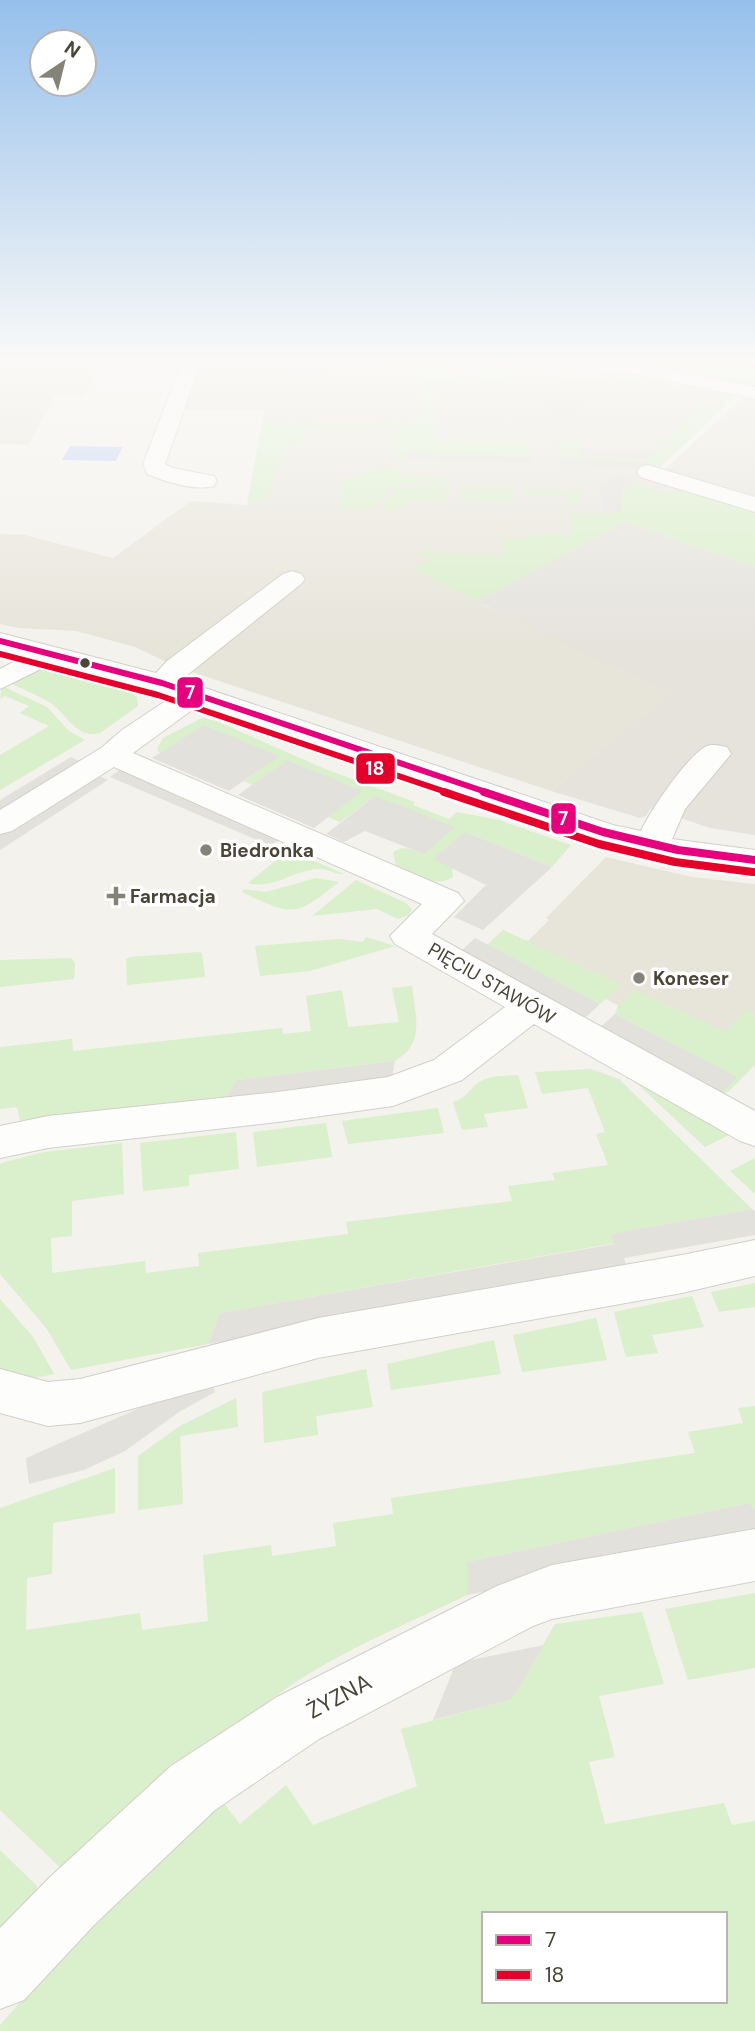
<svg xmlns="http://www.w3.org/2000/svg" width="755" height="2031" font-family="'DM Sans',sans-serif">
  <style>
    .residential { fill: #e7e5da }
    .industrial { fill: #e5e3dc }
    .green { fill: #daefcb; fill-rule: evenodd }
    .parking { fill: #e2e1dc }
    .water { fill: #bbd1f3 }
    .lines { fill: none; stroke-linecap: round; stroke-linejoin: round }
    .stream { fill: #bbd1f3; fill-rule: evenodd }
    .minor-casing { stroke: #d1d0ca; stroke-width: 2 }
    .minor { fill: #fdfdfc; fill-rule: evenodd }
    .bus-1-far1-casing { stroke: #fff; stroke-width: 10 }
    .bus-1-casing { stroke: #fff; stroke-width: 13 }
    .bus-2-far1-casing { stroke: #fff; stroke-width: 10 }
    .bus-2-casing { stroke: #fff; stroke-width: 13 }
    .bus-1-far1 { stroke: #e5007d; stroke-width: 6 }
    .bus-1 { stroke: #e5007d; stroke-width: 8 }
    .bus-2-far1 { stroke: #e4002b; stroke-width: 6 }
    .bus-2 { stroke: #e4002b; stroke-width: 8 }
    .bus-dot { fill: #4a4637; stroke: #fff; stroke-width: 2.5 }
    .poi-dot { fill: #858277; stroke: #fff; stroke-width: 2.5 }
    .labels { text-anchor: middle; stroke-width: 7; stroke-linejoin: round; paint-order: stroke }
    .poi-label { font-size: 19px; font-weight: bold; fill: #4a4637; stroke: #fff; text-anchor: start }
    .street-label { font-size: 19px; fill: #4a4637; stroke: #fff }
    .near-street-label { font-size: 23px; fill: #4a4637; stroke: #fff }
    .line-badge { stroke: #fff; stroke-width: 2.5 }
    .badge-label { font-size: 19px; text-anchor: middle; font-weight: bold; fill: #fff }
  </style>
  <rect width="100%" height="100%" fill="#f3f2ed"/>
  <g class="residential">
    <path d="M0,362L69,364H98L84,396L54,397L28,445L0,444Z"/>
    <path d="M196,367L421,373L540,372L653,380L734,394L643,477L685,491L484,605L674,693L551,791L177,667L135,647L76,631L19,628L0,624V534L25,535L113,558L191,501L247,505L264,411L180,410Z"/>
    <path d="M744,397L755,399V498L664,470Z"/>
    <path d="M606,857L692,877L755,884V1056L742,1072L606,999L525,940L528,941L549,920L546,918Z"/>
  </g>
  <path class="industrial" d="M626,522L755,567V835L710,828L651,808L646,816L640,818L551,791L673,693L571,647L477,601Z"/>
  <g class="green">
    <path d="M533,359H755V390Z"/>
    <path d="M414,360L446,361L455,366L458,384H435V440H460V443H526L530,448L531,457L407,452L406,459L399,458L392,453L397,427L305,430L300,446H287L267,500H248L262,424L420,421L421,374L325,371L335,362Z"/>
    <path d="M571,370H576V375L630,376L737,395L658,469L641,468L649,462L561,458L558,442L574,438L578,440L580,455L651,459L657,448L668,450L675,444L646,437L645,435L667,439L704,405L716,406L727,396L662,383L655,388L649,387L651,383L642,382L638,385L627,382L629,378L567,376V378H562Z"/>
    <path d="M476,371H539L540,372L507,375V385L475,384Z"/>
    <path d="M400,467L399,475L448,477L447,483C408,482 398,477 372,509L339,508L345,478H358L359,473Z"/>
    <path d="M635,482C647,488 667,497 680,489L755,512V567L626,522L477,601L413,569L434,559L414,550L503,557L504,539H529L530,533L572,535L570,514L622,512L623,488Z"/>
    <path d="M414,485L447,486L445,500L409,499L407,509L380,508L397,489Z"/>
    <path d="M459,487L514,488V502L459,500Z"/>
    <path d="M525,489L583,491L580,503L570,505L569,497L525,495Z"/>
    <path d="M40,666L54,667L130,692L137,697L138,706L100,733C76,740 66,712 49,702C36,694 21,689 8,682Z"/>
    <path d="M2,686L47,707L69,731L85,740L0,790V755L49,726L20,713L29,706L5,696L0,699Z"/>
    <path d="M202,718L216,721L325,769L415,802L413,805L449,819L457,812L499,820L571,845L552,867L465,832L434,859L452,868L453,877C436,889 411,875 396,865L393,853C403,844 413,850 424,854L375,796L340,822L328,817L361,791L287,760L252,785L244,781L278,756L204,725L160,753L157,749L163,738Z"/>
    <path d="M289,850L344,874C336,875 327,868 318,869C293,870 274,890 248,883Z"/>
    <path d="M316,878L339,882C294,918 292,916 242,892L244,889L266,892Z"/>
    <path d="M356,880L406,903L412,910L409,915L398,919L377,909L312,916Z"/>
    <path d="M503,930L622,985L600,1004L487,945Z"/>
    <path d="M366,937L395,946L310,971L260,976L255,946L339,939L363,942Z"/>
    <path d="M199,952L202,953L205,977L127,985L126,959L130,957Z"/>
    <path d="M71,958L75,963L74,979L0,987V960Z"/>
    <path d="M412,986C415,1016 426,1043 395,1061L237,1080L225,1098L20,1121L17,1107L0,1109V1047L72,1039L73,1051L282,1028L283,1034L311,1031L306,996L342,990L348,1027L399,1022L392,988Z"/>
    <path d="M635,990L726,1032L745,1009L755,1014V1065L728,1092L720,1095L736,1077L615,1014L618,1006Z"/>
    <path d="M591,1069L619,1079L752,1209L612,1234L615,1243L220,1313L208,1344L71,1370L47,1329L0,1274V1164L5,1162L44,1152L122,1143L124,1194L72,1201V1236L51,1238L52,1273L145,1261L146,1273L199,1266L198,1253L348,1234L346,1222L512,1201L508,1186L555,1180L552,1173L608,1165L596,1134L605,1132L588,1088L542,1094L535,1072Z"/>
    <path d="M518,1075L528,1108L484,1114L488,1127L462,1130L453,1102C466,1099 469,1089 479,1082C489,1075 507,1076 518,1075Z"/>
    <path d="M630,1077L735,1132L705,1147Z"/>
    <path d="M438,1108L444,1133L348,1144L342,1121Z"/>
    <path d="M326,1123L332,1157L257,1167L253,1132Z"/>
    <path d="M236,1132L239,1169L189,1175V1186L143,1191L140,1143Z"/>
    <path d="M755,1158V1194L730,1171Z"/>
    <path d="M755,1283V1307L719,1312L711,1292Z"/>
    <path d="M692,1296L704,1327L652,1335L658,1353L626,1357L614,1312Z"/>
    <path d="M0,1299L33,1337L54,1374L30,1379L0,1373Z"/>
    <path d="M596,1318L607,1360L522,1372L513,1335Z"/>
    <path d="M494,1340L501,1374L391,1390L387,1364Z"/>
    <path d="M366,1369L373,1407L316,1416L318,1435L264,1443L262,1392Z"/>
    <path d="M236,1398L238,1427L180,1436L183,1504L138,1510V1456L180,1426Z"/>
    <path d="M755,1406V1509L749,1503L467,1562V1595C407,1624 342,1650 287,1688C209,1743 140,1812 68,1875L0,1810V1508L115,1468V1513L53,1523L52,1574L27,1578L26,1630L140,1613L142,1630L208,1621L203,1555L271,1545L272,1556L336,1546L333,1523L393,1514L391,1498L695,1453L688,1432L743,1423L738,1408Z"/>
    <path d="M755,1593V1668L688,1680L665,1609Z"/>
    <path d="M642,1612L664,1684L599,1696L615,1757L589,1762L605,1824L724,1803L732,1825L755,1821V2031H0V2025L70,1946L221,1800L240,1824L286,1785L313,1825L417,1786L401,1729L511,1700L555,1624ZM484,1914H725V2001H484Z"/>
    <path d="M0,1850L37,1886L36,1896L0,1936Z"/>
  </g>
  <g class="parking">
    <path d="M560,378L602,380L571,426L553,424L557,415L540,413Z"/>
    <path d="M662,383L728,396L722,401L655,388Z"/>
    <path d="M578,448L656,450L651,459L579,455Z"/>
    <path d="M407,452L531,457V463L406,459Z"/>
    <path d="M561,458L650,462L641,468L561,465Z"/>
    <path d="M619,476L635,482L623,488L622,512H602L600,485Z"/>
    <path d="M204,725L279,756L229,791L152,758Z"/>
    <path d="M71,757L84,763L0,815V800Z"/>
    <path d="M287,760L362,791L314,828L238,795Z"/>
    <path d="M121,769L282,837L271,846L110,777Z"/>
    <path d="M94,774L108,780L0,850V833Z"/>
    <path d="M375,796L455,827L424,854L365,831L344,842L326,834Z"/>
    <path d="M465,832L552,867L483,930L454,917L486,885L433,859Z"/>
    <path d="M475,938L600,1004L582,1021L457,955Z"/>
    <path d="M615,1014L737,1077L720,1095L598,1029Z"/>
    <path d="M395,1061L392,1077L225,1098L237,1080Z"/>
    <path d="M752,1209L755,1212V1235L624,1258L628,1271L208,1344L220,1313L614,1244L611,1234Z"/>
    <path d="M210,1377L215,1392L179,1412L125,1451L84,1470L29,1484L26,1458Z"/>
    <path d="M749,1503L755,1509V1537L467,1595V1562Z"/>
    <path d="M544,1645L511,1700L433,1720L456,1663Z"/>
  </g>
  <path class="water" d="M70,446L123,447L116,461L62,460Z"/>
  <g class="lines">
    <path class="stream" d="M732,359H743L755,364V368Z"/>
    <defs>
      <g id="minor">
        <path d="M183,359H202L165,464L173,468L214,476L217,481L214,486C194,491 166,482 147,474L143,464Z"/>
        <path d="M259,359H391L382,365H268Z"/>
        <path d="M470,359H581L640,363L755,387V399L640,375L479,365Z"/>
        <path d="M648,465L755,497V512L640,477L637,472L640,467Z"/>
        <path d="M292,571L301,574L305,579L301,584L181,680L613,825L641,831C650,811 686,758 705,747C712,743 720,746 727,747L731,754L685,809L672,839L755,850V870L678,860L591,839L199,705L133,753L458,893L464,901L432,934L755,1111V1146L740,1141L534,1024L462,1080L393,1106L278,1122L48,1148L0,1158V1126L48,1116L278,1092L388,1077L434,1060L505,1007L395,944L390,936L422,904L114,767L12,831L0,834V810L101,748L122,730L173,696L53,663L0,689V669L25,656L0,649V633L156,673L167,661L283,574Z"/>
        <path d="M755,1240V1276L682,1293L318,1358L80,1423L48,1426L0,1413V1369L48,1382L80,1379L318,1318L682,1255Z"/>
        <path d="M755,1529V1581L552,1619L533,1626L319,1739L215,1810L95,1924L24,2000L0,2009V1928L49,1878L171,1766L277,1697L497,1586L552,1565Z"/>
      </g>
    </defs>
    <use href="#minor" class="minor-casing"/>
    <use href="#minor" class="minor"/>
    <defs>
      <path id="bus-1-far1" d="M0,641L162,683L489,793"/>
      <path id="bus-1" d="M484,792L603,832L678,850L755,860"/>
      <path id="bus-2-far1" d="M0,654L158,695L449,793"/>
      <path id="bus-2" d="M444,792L599,844L675,862L753,872"/>
    </defs>
    <use href="#bus-1-far1" class="bus-1-far1-casing"/>
    <use href="#bus-1" class="bus-1-casing"/>
    <use href="#bus-2-far1" class="bus-2-far1-casing"/>
    <use href="#bus-2" class="bus-2-casing"/>
    <use href="#bus-1-far1" class="bus-1-far1"/>
    <use href="#bus-1" class="bus-1"/>
    <use href="#bus-2-far1" class="bus-2-far1"/>
    <use href="#bus-2" class="bus-2"/>
  </g>
  <linearGradient id="sky" x2="0" y2="1"><stop stop-color="#96c0ec"/><stop offset="0.56" stop-color="#faf9f7"/><stop offset="1" stop-color="#faf9f7" stop-opacity="0"/></linearGradient>
  <rect width="755" height="644" fill="url(#sky)"/>
  <circle class="bus-dot" cx="85" cy="663" r="6"/>
  <g class="poi-dot">
    <circle cx="206" cy="850" r="7"/>
    <path d="M112.5 885.5h7v7h7v7h-7v7h-7v-7h-7v-7h7z"/>
    <circle cx="639" cy="978" r="7"/>
  </g>
  <g class="labels">
    <g class="poi-label">
      <text x="220" y="857">Biedronka</text>
      <text x="130" y="903">Farmacja</text>
      <text x="653" y="985">Koneser</text>
    </g>
    <g class="street-label">
      <text transform="translate(492 983) rotate(30)" y="7">PIĘCIU STAWÓW</text>
    </g>
    <g class="near-street-label">
      <text transform="translate(339 1696) rotate(-28)" y="8">ŻYZNA</text>
    </g>
  </g>
  <g class="line-badge">
    <rect x="176" y="676" width="28" height="33" rx="7" fill="#e5007d"/>
    <rect x="355" y="752" width="41" height="33" rx="7" fill="#e4002b"/>
    <rect x="550" y="802" width="27" height="33" rx="7" fill="#e5007d"/>
  </g>
  <g class="badge-label">
    <text x="190" y="699">7</text>
    <text x="375" y="775">18</text>
    <text x="563" y="825">7</text>
  </g>
  <rect x="482" y="1912" width="245" height="91" fill="#ffffff" stroke="#b7b5af" stroke-width="2"/>
  <rect x="496" y="1935" width="35" height="10" fill="#e5007d" stroke="#b7b5af" stroke-width="2"/>
  <text x="545" y="1947" font-size="21" fill="#4a4637">7</text>
  <rect x="496" y="1970" width="35" height="10" fill="#e4002b" stroke="#b7b5af" stroke-width="2"/>
  <text x="545" y="1982" font-size="21" fill="#4a4637">18</text>
  <g transform="translate(63 63) rotate(35)"><circle r="33" fill="#ffffff" stroke="#b7b5af" stroke-width="2"/>
  <path d="M0-5L12 26L0 18L-12 26Z" fill="#858277"/>
  <text y="-10" font-size="19" font-weight="bold" text-anchor="middle" fill="#4a4637">N</text>
  </g>
</svg>
